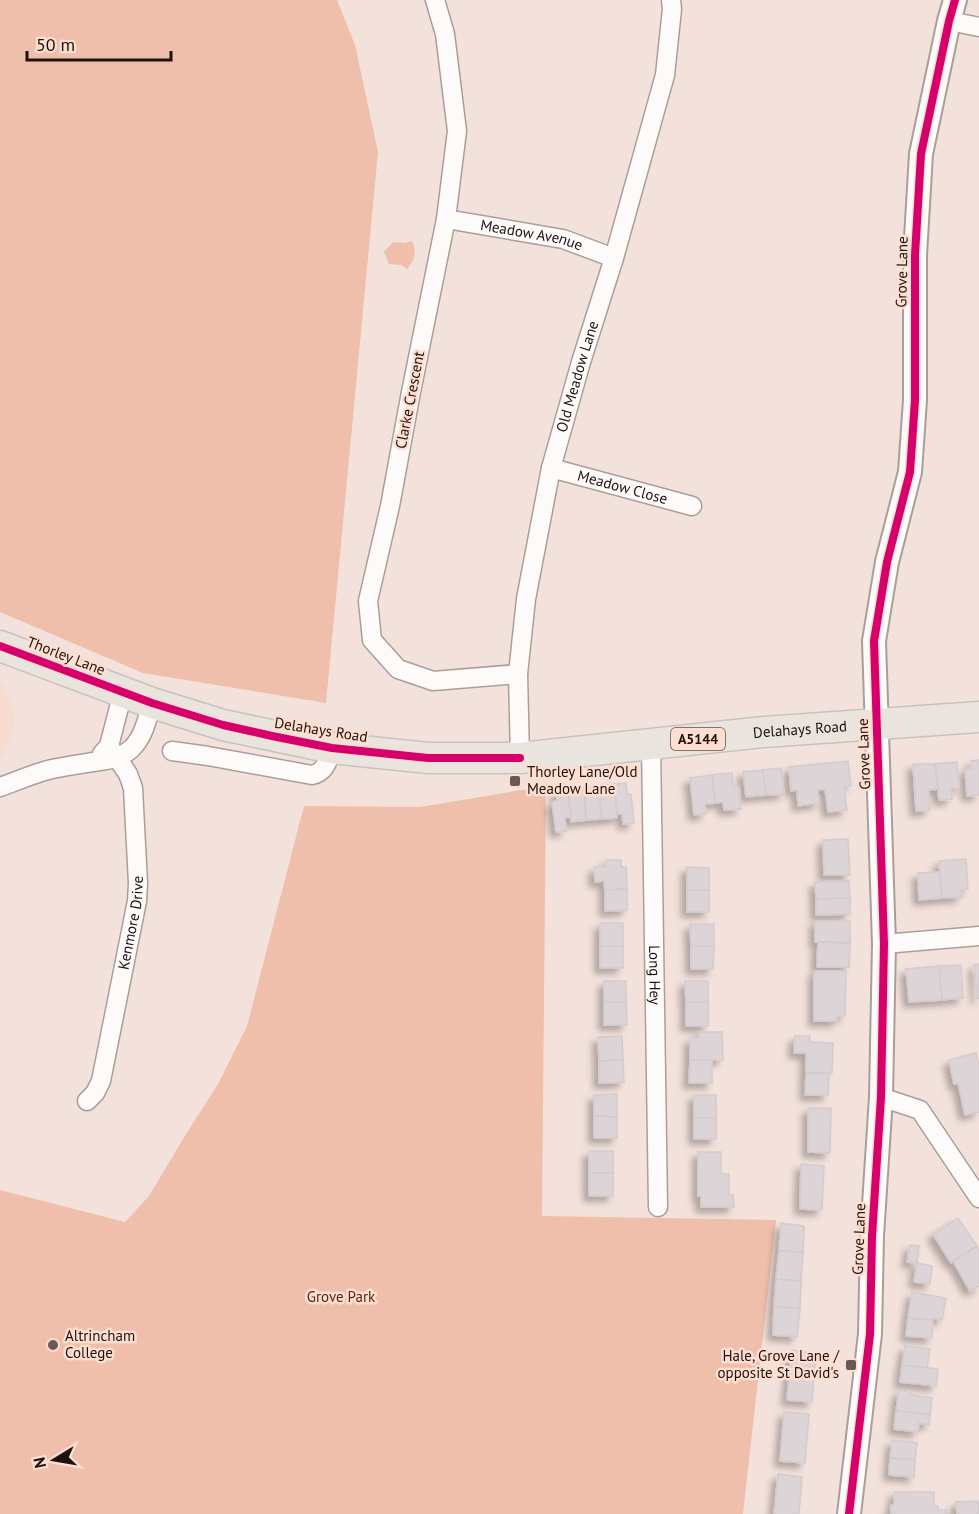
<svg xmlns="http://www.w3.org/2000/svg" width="979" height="1514" font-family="'PT Sans',sans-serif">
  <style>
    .built { fill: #f8dbcf }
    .green { fill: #efbfab }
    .building { fill: #dcd4d7; stroke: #d3cbce; stroke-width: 1.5; filter: url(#shadow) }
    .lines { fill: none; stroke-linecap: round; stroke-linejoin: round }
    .minor-casing { stroke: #ab9e98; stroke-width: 21 }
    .tertiary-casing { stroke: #ab9e98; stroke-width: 26 }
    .primary-casing { stroke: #c9c1be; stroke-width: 33 }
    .minor { stroke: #fdfbfa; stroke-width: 18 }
    .tertiary { stroke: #fdfbfa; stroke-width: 22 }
    .primary { stroke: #e9e4dd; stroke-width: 30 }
    .cycleway-casing { stroke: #fdded1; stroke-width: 11 }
    .cycleway { stroke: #d6006c; stroke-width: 8 }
    .poi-dot { fill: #685b56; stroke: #fdded1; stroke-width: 2 }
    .labels { text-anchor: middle; stroke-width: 5; stroke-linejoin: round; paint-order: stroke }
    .shield { fill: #fdded1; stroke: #604f48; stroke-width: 1.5 }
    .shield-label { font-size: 14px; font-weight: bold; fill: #1d120e }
    .street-label { font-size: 15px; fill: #1d120e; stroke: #fdded1 }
    .poi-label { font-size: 15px; fill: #1d120e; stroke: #fdded1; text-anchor: start }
    .park-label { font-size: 15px; fill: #58260d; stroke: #fdded1 }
  </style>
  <defs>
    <filter id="shadow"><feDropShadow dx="-5.5" dy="5.5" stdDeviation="3" flood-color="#0004"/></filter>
  </defs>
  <rect width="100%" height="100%" fill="#f3e2db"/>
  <path class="built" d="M0,681L11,699L14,714V723L12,737L5,751L0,759Z"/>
  <g class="green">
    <path d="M0,0H337L355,45L378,152L326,703L143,673L0,612Z"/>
    <path d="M412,241C417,252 415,260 407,269L401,265L389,264L384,252L393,242L404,243Z"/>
    <path d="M546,786L542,1216L776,1220L743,1514H0V1190L125,1222L149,1196L183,1139L218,1084L247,1026L304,806L420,807Z"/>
  </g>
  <g class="building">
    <path d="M979,760V795L967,796L965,769L972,768L971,761Z"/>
    <path d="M848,761L851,786L844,787L847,810L828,812L825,789L818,790L819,803L798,806L797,790L791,791L789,767Z"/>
    <path d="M957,762L959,788H951L952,799L939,800L935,764Z"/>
    <path d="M913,764H935L938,789L929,790L930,810L916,811Z"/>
    <path d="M781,768L784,794L766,795L763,770Z"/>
    <path d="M763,770L766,795L746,797L743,772Z"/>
    <path d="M732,773L733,787H739L741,809L724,810L723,802L715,803L712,775Z"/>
    <path d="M712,775L715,803L705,804L706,814L694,815L690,778Z"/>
    <path d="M626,783L627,795L631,794L634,823L623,824L622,814H617L614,784Z"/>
    <path d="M614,784L617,818L602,819L598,786Z"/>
    <path d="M598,786L602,819L586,820L584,787Z"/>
    <path d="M584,787L586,820L571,822L568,789Z"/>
    <path d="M568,789L571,817L565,818L566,831L556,832L552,802L557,801L556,791Z"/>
    <path d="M848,839L850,875H824L823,840Z"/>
    <path d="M966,859L968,889L961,890V897L942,898L939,861Z"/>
    <path d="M606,860H621V867H626L627,889L605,890L604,881L595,882L594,867H606Z"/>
    <path d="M687,867L709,868V890H687Z"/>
    <path d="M940,872L942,898L919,900L918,873Z"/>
    <path d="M849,881L850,898L816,899L815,882Z"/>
    <path d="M627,889V910L605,911V890Z"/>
    <rect x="687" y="890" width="22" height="22"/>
    <path d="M850,898V914L816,915V899Z"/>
    <path d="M815,921H850V943L815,942Z"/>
    <rect x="600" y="923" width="23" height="23"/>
    <path d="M690,924H714V946H691Z"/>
    <path d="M818,942L850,943L849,967H817Z"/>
    <rect x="600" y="946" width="23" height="22"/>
    <path d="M691,946H714L713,969H691Z"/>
    <path d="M979,964V998L977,999L974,965Z"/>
    <path d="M961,965L963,998L942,1000L939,966Z"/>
    <path d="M939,966L942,1000L909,1002L906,969Z"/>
    <path d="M814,971H846L845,1016H837V1021H814Z"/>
    <rect x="604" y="981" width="22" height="21"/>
    <path d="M685,981H708V1002H686Z"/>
    <path d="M604,1002H626L627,1025H604Z"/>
    <rect x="686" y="1002" width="22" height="24"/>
    <path d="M699,1032H722L723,1060H690V1038H699Z"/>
    <path d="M622,1036L623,1060L599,1061L598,1037Z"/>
    <path d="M795,1036H810V1042L833,1043L832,1073H806V1053H794Z"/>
    <path d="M976,1053L979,1066V1112L965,1115L958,1083L954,1084L949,1060Z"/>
    <path d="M623,1060L624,1082L599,1083V1061Z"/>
    <path d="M690,1060H712V1083H689Z"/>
    <path d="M806,1073L829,1074L828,1095H805Z"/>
    <path d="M617,1094V1117L594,1116V1095Z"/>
    <rect x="694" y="1095" width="22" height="23"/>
    <path d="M808,1108H831L830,1153L808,1152Z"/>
    <path d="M594,1116L617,1117V1138H594Z"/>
    <rect x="694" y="1118" width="22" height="21"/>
    <rect x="589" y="1151" width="24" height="22"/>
    <path d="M698,1152H721V1174H729V1195H733L734,1207H701V1196H698Z"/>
    <path d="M801,1164L824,1166L822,1210L800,1209Z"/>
    <rect x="589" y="1173" width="24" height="23"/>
    <path d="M958,1218L977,1246L951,1263L933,1234Z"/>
    <path d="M781,1223L804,1226L803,1252L779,1251Z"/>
    <path d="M910,1245L919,1246L917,1263L907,1262Z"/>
    <path d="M977,1246L979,1250V1286L970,1291L953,1261Z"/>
    <path d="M779,1251L803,1252L801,1281L776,1279Z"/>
    <path d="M917,1263L932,1266L930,1284L914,1282Z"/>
    <path d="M776,1279L801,1281L800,1309L774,1306Z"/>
    <path d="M912,1292L946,1298L942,1320L933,1318V1320L908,1318Z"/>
    <path d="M774,1306L800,1309L797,1337L773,1335Z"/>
    <path d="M908,1318L933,1320L932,1338L906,1336Z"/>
    <path d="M905,1346L930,1349L927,1368L902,1365Z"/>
    <path d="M791,1350L816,1353L812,1402L787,1400Z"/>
    <path d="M902,1365L938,1369L936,1386L900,1382Z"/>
    <path d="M899,1390L912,1392V1395L932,1398L930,1415L896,1411Z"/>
    <path d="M896,1411L930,1415L929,1425L919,1423L918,1432L894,1429Z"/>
    <path d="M784,1412L809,1414L805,1463L780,1461Z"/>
    <path d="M892,1440L917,1443L915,1460L890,1458Z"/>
    <path d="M890,1458L915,1460L914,1477L889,1475Z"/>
    <path d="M778,1474L802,1477L799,1514H774Z"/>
    <path d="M894,1492H934V1506H938V1510H947V1514H891V1505H894Z"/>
    <path d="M978,1501L979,1514H957L956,1502Z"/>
  </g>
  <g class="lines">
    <defs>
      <g id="minor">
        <path d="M435,0L445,34L457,131L446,219L411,392L390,506L368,601L372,640L398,669L433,681L518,674"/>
        <path d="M949,21L979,27"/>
        <path id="s1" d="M446,219L563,239L614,258"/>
        <path id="s2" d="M551,468L692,506"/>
        <path id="s3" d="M651,744L658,1207"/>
        <path d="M172,751L208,756L312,775C326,772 328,760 332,748"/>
        <path d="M102,754L109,746L123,692"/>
        <path id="s4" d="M520,758L518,674L526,599L551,468L581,362L614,258L665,75L672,9L671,0"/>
        <path d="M0,787C17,781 35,773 52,769C66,766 80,764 93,762C107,760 120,759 131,749C144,737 147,719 152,703"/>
        <path d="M884,944L979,936"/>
        <path d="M881,1097L920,1110L979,1198"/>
        <path id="s5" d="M87,1101L95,1093L101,1081L137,901L138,883L133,788L128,774L109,746"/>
      </g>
      <path id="tertiary" d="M849,1514L870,1334L872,1236L881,1097L884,944L874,641L887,562L910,472L915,400V255L921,154L949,21L955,0"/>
      <g id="primary">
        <path id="s6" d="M0,646L152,703L223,725L332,748L428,758H520L764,732L979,717"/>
      </g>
    </defs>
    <use href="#minor" class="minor-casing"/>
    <use href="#tertiary" class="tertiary-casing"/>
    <use href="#primary" class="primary-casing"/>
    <use href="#minor" class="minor"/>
    <use href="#tertiary" class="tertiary"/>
    <use href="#primary" class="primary"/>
    <defs>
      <g id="cycleway">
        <path d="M0,646L152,703L223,725L272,736L332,748L428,758H520"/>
        <path d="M849,1514L870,1334L872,1236L881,1097L884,944L874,641L887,562L910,472L915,400V255L921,154L949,21L955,0"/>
      </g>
    </defs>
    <use href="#cycleway" class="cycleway-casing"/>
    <use href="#cycleway" class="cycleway"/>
  </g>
  <g class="poi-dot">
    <rect x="509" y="775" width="12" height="12" rx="3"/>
    <circle cx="53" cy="1345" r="6"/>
    <rect x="845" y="1359" width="12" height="12" rx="3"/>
  </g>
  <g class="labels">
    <rect class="shield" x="671" y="728" width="54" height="22" rx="4.5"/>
    <g class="shield-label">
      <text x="698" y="744">A5144</text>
    </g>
    <g class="street-label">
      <text dy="5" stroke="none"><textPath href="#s1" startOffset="87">Meadow Avenue</textPath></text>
      <text transform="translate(902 272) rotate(-89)" y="5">Grove Lane</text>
      <text dy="5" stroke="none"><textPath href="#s4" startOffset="388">Old Meadow Lane</textPath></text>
      <text transform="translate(410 400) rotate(-79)" y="5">Clarke Crescent</text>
      <text dy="5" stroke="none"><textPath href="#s2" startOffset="74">Meadow Close</textPath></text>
      <text transform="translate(66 656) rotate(21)" y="5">Thorley Lane</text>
      <text transform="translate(321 730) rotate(9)" y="5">Delahays Road</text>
      <text dy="5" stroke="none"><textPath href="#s6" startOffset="818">Delahays Road</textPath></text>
      <text transform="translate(864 754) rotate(-92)" y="5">Grove Lane</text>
      <text dy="5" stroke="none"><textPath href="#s5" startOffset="186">Kenmore Drive</textPath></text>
      <text dy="5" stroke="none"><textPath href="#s3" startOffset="231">Long Hey</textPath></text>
      <text transform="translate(859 1239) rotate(-88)" y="5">Grove Lane</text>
    </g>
    <g class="poi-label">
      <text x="527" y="777">Thorley Lane/Old<tspan x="527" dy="17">Meadow Lane</tspan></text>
      <text x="65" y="1341">Altrincham<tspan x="65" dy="17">College</tspan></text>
      <text x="839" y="1361" text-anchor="end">Hale, Grove Lane /<tspan x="839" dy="17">opposite St David's</tspan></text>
    </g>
    <g class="park-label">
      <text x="341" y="1302">Grove Park</text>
    </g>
  </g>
  <g transform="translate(54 1460) rotate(259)" stroke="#fdded1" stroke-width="4.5" paint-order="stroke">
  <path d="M0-4.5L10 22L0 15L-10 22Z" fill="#1d120e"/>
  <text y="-9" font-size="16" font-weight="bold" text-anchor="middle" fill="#1d120e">N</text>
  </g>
  <path d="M27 51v9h144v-9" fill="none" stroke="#1d120e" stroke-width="3"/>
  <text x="36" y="51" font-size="18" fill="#1d120e" stroke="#fdded1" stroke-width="4.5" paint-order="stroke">50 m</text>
</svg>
